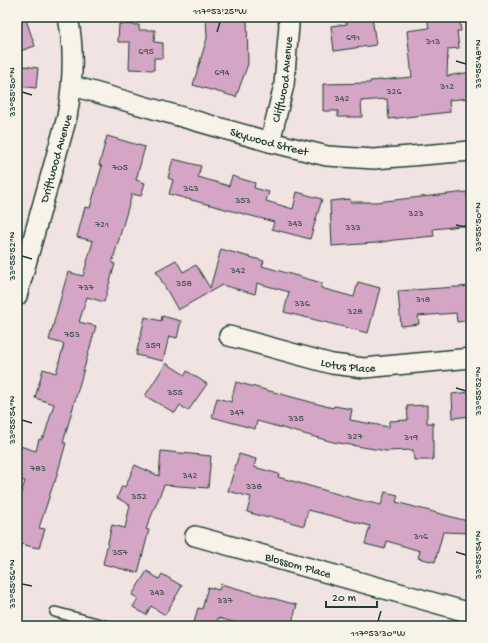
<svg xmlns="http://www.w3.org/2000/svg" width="488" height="643" font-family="'Gochi Hand',sans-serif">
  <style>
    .building { fill: #d4a5c5; stroke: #1f3d34 }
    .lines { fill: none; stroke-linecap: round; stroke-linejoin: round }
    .service-casing { stroke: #1f3d34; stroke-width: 12 }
    .minor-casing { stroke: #1f3d34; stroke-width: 22 }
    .service { stroke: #f7f3e8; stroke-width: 9 }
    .minor { stroke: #f7f3e8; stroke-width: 19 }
    .ticks { fill: none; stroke: #1f3d34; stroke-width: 1.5 }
    .labels { text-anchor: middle; stroke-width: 3; stroke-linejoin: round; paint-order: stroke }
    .number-label { font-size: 10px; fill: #4c5758 }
    .street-label { font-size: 12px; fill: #1f3d34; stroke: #f7f3e8 }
    .neatline { fill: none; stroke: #1f3d34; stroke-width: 1.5 }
    .ticks-label { font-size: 10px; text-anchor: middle; fill: #1f3d34 }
  </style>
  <rect width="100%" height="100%" fill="#f0e3e1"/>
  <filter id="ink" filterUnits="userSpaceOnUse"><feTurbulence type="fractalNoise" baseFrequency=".025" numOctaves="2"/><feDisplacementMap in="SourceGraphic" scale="8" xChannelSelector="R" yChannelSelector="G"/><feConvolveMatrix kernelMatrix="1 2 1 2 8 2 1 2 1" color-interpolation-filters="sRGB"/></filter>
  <g filter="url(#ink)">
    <g class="building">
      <path d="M17,17H25L35,46L17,52Z"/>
      <path d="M206,17H247L248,64L236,97L193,85L207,38Z"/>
      <path d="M346,17H372L376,45L334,51L331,26L347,24Z"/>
      <path d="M427,17H459L461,31H457L459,48L448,49L447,76L471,72V98L449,100L450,112L389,119L387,99L361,101L362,117H338V111H323V84L370,83V81L412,77L407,31L429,28Z"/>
      <path d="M119,24L139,25V30H155L154,42L163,43V58H154V70L129,69L130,42H118Z"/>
      <path d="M17,65L38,68L36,88L17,86Z"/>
      <path d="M107,136L145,147L136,180L145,183L141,196L132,194L112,263L115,264L104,302L87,297L79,322L96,326L63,443H66L55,482H54L39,528L45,529L39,548L33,547L17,543V506L25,481L17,479V457L20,446L36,451L39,439L41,440L42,437H44L54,404L35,398L43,369L56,373L64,344L49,340L68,272L83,276L93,241L77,237L85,207L90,208L102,166L99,165Z"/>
      <path d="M173,159L201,166L198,177L229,186L232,176L255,183L254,188L269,192L266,201L293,209L297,192L322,199L310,239L272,229L274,222L169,194L173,180L168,178Z"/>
      <path d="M467,192V197H471V225L433,229L434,236L394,240L376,243L332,246L330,201L350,199V202H376Z"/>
      <path d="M221,249L264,261L262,266L322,283L321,288L354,297L358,282L380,288L368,333L284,312L289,292L257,283L255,294L222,285L178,310L156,271L176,260L183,272L196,265L210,288Z"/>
      <path d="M471,286V320L457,322L456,313L418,316L419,324L401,326L398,291Z"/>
      <path d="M162,316L181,321L177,338L169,336L163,361L136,355L145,317L161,321Z"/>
      <path d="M166,363L185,375L187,371L207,384L188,411L180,405L175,413L145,396Z"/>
      <path d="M236,382L333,408L334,406L352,409L350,420L389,427V421L408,420L407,406L427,405V423H433V460H414L413,450L386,451L333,442L257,421L255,429L212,417L217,398L231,402Z"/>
      <path d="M471,392V416L453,418L452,394Z"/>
      <path d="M161,451L211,456L208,488L164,485L146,529L149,530L138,573L103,564L112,525L125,528L130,505L117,498L122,486L125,487L135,465L159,476Z"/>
      <path d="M239,454L256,459L254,467L279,474L278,477L355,499L381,505L385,492L398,495L396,502L471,522V533L443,532L435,562L418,558L420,551L387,541L385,549L365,544L370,526L328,515L308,510L304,526L269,516L268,518L247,512L251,497L228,491Z"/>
      <path d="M147,571L159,579L162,574L182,586L165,615L151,606L146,615L133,607L138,598L132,595Z"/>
      <path d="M221,584L297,605L291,626H249L218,618L215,626H207L194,622L198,608L202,609L208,587L219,590Z"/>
    </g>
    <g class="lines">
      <defs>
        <path id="service" d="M55,612L108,626"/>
        <g id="minor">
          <path id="s1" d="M73,86L270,142L327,156L374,159L471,151"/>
          <path id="s2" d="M270,142L284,85L289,25L288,17"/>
          <path id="s3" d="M17,296L67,117C73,83 75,51 68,17"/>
          <path id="s4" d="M229,336L332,364L364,368L471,358"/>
          <path id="s5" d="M195,536L471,613"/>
        </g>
      </defs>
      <use href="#service" class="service-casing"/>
      <use href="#minor" class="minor-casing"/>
      <use href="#service" class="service"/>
      <use href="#minor" class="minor"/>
    </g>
  </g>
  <path class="ticks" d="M217,32L220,22M456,61L466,64M22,92L32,95M456,225L466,227M22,256L32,259M456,388L466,391M22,420L32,423M456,552L466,555M22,584L32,586M378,621L381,611"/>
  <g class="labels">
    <g class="number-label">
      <text x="353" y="40">691</text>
      <text x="433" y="44">313</text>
      <text x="146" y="54">695</text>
      <text x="222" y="75">694</text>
      <text x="447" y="89">312</text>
      <text x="394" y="94">326</text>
      <text x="342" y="101">342</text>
      <text x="120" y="170">705</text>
      <text x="191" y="191">363</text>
      <text x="243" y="203">353</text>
      <text x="416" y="216">323</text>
      <text x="295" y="226">343</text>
      <text x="102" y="227">721</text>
      <text x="353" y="230">333</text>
      <text x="238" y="273">342</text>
      <text x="184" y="286">358</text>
      <text x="86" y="290">737</text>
      <text x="423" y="302">318</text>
      <text x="302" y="306">336</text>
      <text x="355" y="314">328</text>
      <text x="72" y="337">753</text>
      <text x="153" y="348">359</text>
      <text x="175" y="395">355</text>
      <text x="237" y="415">347</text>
      <text x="296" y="421">335</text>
      <text x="355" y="439">327</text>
      <text x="411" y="440">319</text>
      <text x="38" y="471">783</text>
      <text x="190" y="478">342</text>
      <text x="254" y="489">338</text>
      <text x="139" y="499">352</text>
      <text x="421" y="539">316</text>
      <text x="120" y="555">357</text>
      <text x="157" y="595">343</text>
      <text x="225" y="603">337</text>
    </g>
    <g class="street-label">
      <text dy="4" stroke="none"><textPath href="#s2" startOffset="64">Cliffwood Avenue</textPath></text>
      <text dy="4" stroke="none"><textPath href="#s1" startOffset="204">Skywood Street</textPath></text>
      <text dy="4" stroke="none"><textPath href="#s3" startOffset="143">Driftwood Avenue</textPath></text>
      <text dy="4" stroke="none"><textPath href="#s4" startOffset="123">Lotus Place</textPath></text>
      <text dy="4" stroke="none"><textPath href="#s5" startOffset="107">Blossom Place</textPath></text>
    </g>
  </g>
  <rect width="488" height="643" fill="none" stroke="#f7f3e8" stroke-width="44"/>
  <path d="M326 601v6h51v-6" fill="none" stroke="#1f3d34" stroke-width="2"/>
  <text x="332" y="601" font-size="12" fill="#1f3d34" stroke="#f7f3e8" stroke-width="3" paint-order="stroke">20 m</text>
  <rect x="22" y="22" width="444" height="599" class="neatline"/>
  <g class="ticks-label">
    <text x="220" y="14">117°53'25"W</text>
    <text transform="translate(477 64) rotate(-90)" y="4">33°55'48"N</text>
    <text transform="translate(11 92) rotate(-90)" y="4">33°55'50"N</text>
    <text transform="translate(477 227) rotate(-90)" y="4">33°55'50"N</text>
    <text transform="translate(11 256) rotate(-90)" y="4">33°55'52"N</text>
    <text transform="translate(477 391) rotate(-90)" y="4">33°55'52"N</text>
    <text transform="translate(11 420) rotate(-90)" y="4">33°55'54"N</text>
    <text transform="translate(477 555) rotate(-90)" y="4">33°55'54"N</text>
    <text transform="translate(11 584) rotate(-90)" y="4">33°55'56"N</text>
    <text x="378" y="636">117°53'30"W</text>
  </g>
</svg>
